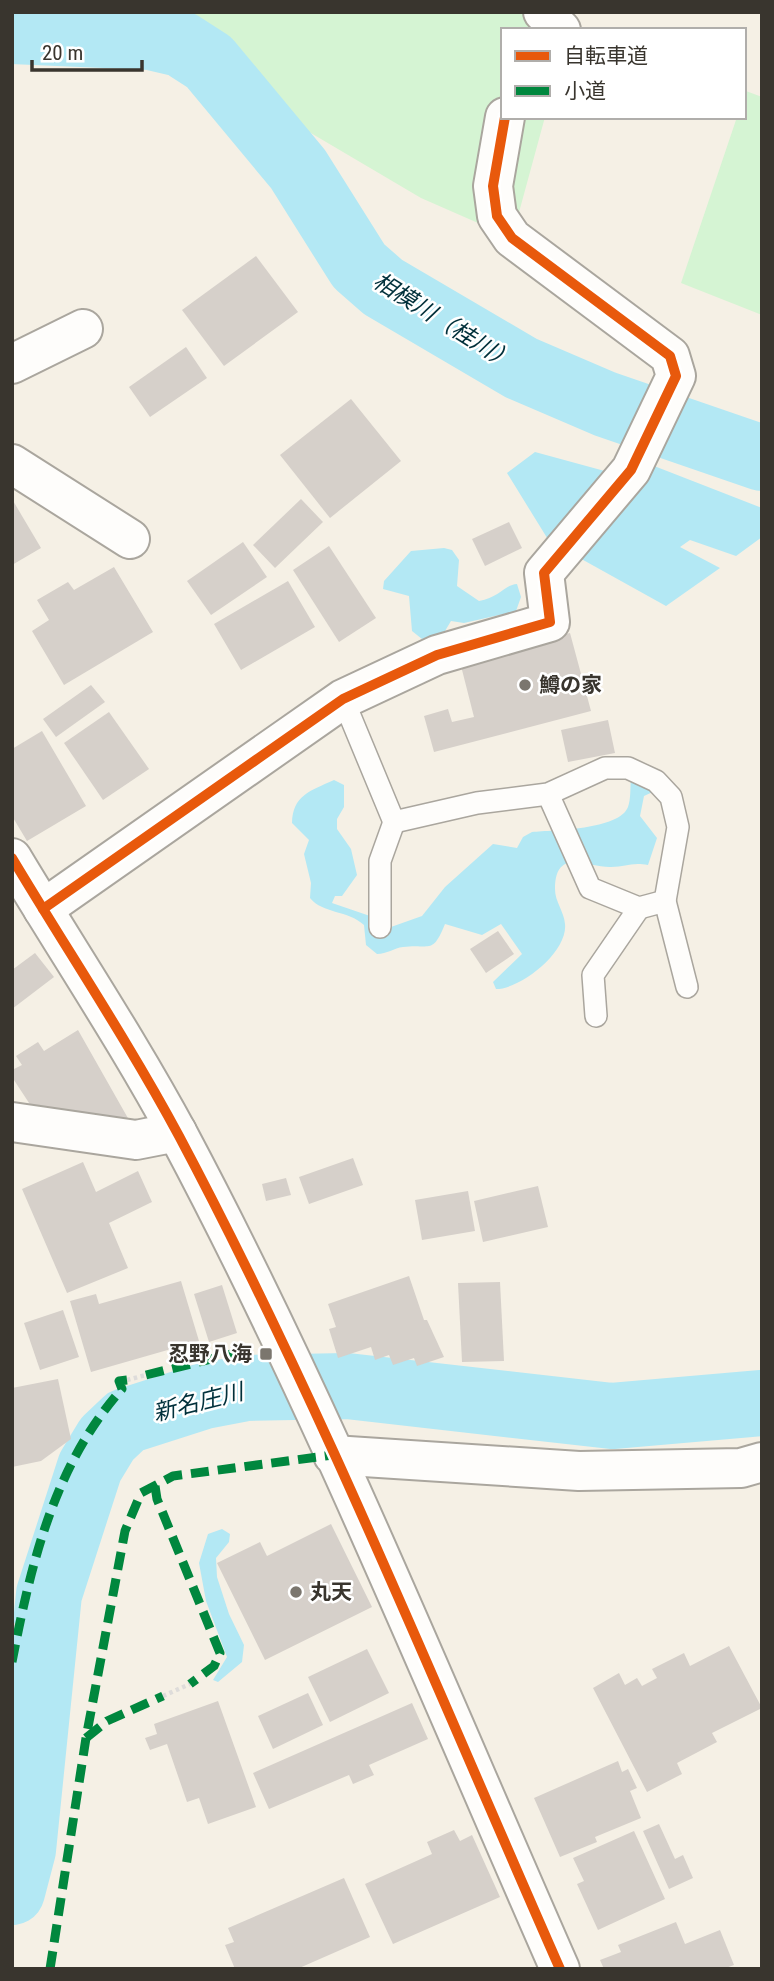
<svg xmlns="http://www.w3.org/2000/svg" width="774" height="1981" font-family="'Roboto Condensed','Noto Sans JP',sans-serif">
  <style>
    .green { fill: #d5f4d3 }
    .water { fill: #b3e8f4 }
    .lines { fill: none; stroke-linecap: round; stroke-linejoin: round }
    .river { stroke: #b3e8f4; stroke-width: 66 }
    .building { fill: #d6d0ca }
    .lane-casing { stroke: #aaa69e; stroke-width: 24 }
    .street-casing { stroke: #aaa69e; stroke-width: 42 }
    .secondary-casing { stroke: #aaa69e; stroke-width: 42 }
    .path { stroke: #dedcda; stroke-width: 4.5; stroke-dasharray: 3.5 3.5; stroke-linecap: butt }
    .lane { stroke: #fefdfb; stroke-width: 21 }
    .street { stroke: #fefdfb; stroke-width: 38 }
    .secondary { stroke: #fefdfb; stroke-width: 38 }
    .quiet { stroke: #00873e; stroke-width: 9; stroke-dasharray: 18 9; stroke-linecap: butt }
    .cycleway-casing { stroke: #fff; stroke-width: 15 }
    .cycleway { stroke: #e8590c; stroke-width: 10 }
    .poi-dot { fill: #7b766e; stroke: #fff; stroke-width: 2.5 }
    .labels { text-anchor: middle; stroke-width: 5; stroke-linejoin: round; paint-order: stroke }
    .poi-label { font-size: 21px; font-weight: bold; fill: #39352e; stroke: #fff; text-anchor: start }
    .water-label { font-size: 23px; font-style: italic; fill: #00303b; stroke: #fff }
  </style>
  <rect width="100%" height="100%" fill="#f5f0e5"/>
  <g class="green">
    <path d="M106,12H573L568,30H503V117H545L512,238L421,198Z"/>
    <path d="M746,91L762,97V315L681,283L737,117H744Z"/>
  </g>
  <g class="water">
    <path d="M535,452L634,479L649,464L762,508V537L736,556L690,540L680,547L720,568L666,606L549,541L507,473Z"/>
    <path d="M444,548L452,550L459,560L457,586L479,601C499,598 504,585 517,584L521,597L516,611L464,623L451,621L445,631L422,639L412,631L409,596L383,589L384,581L411,551Z"/>
    <path d="M631,779L657,790L644,796L640,816L657,838L648,865C631,862 626,867 611,867C589,868 555,846 555,889C555,902 564,911 565,924C568,952 521,989 496,989L493,982L522,954L501,924L482,935L445,924C432,956 430,943 403,947C394,948 387,954 377,954L366,945L364,925C348,910 323,914 310,898L311,883L304,854L309,840L292,823C293,795 310,791 334,780L344,785V807L337,819V829L351,849L357,875L342,896H335L332,903L370,916L374,934L381,938L389,934L391,927L422,916L445,887L493,844L517,848L523,837L532,832C553,830 619,830 628,807C631,799 630,788 631,779Z"/>
    <path d="M222,1529L230,1534L229,1542L216,1558L217,1577L229,1614L244,1645L242,1662L218,1682L213,1680L227,1657L206,1601L199,1563L208,1534Z"/>
  </g>
  <g class="lines">
    <g class="river">
      <path d="M12,31L151,37L181,44L209,62L298,169L359,266L383,287L521,368L605,404L762,458"/>
      <path d="M12,1892L23,1850L49,1594L90,1467L107,1439L126,1421L204,1396L246,1388L347,1386L612,1416L762,1403"/>
    </g>
  </g>
  <g class="building">
    <path d="M256,256L298,312L224,366L182,310Z"/>
    <path d="M186,347L207,378L150,417L129,387Z"/>
    <path d="M351,399L401,461L330,518L280,455Z"/>
    <path d="M12,499L41,548L12,565Z"/>
    <path d="M301,499L323,522L275,568L253,545Z"/>
    <path d="M509,522L522,548L485,566L472,539Z"/>
    <path d="M243,542L267,577L211,615L187,581Z"/>
    <path d="M329,546L376,618L339,642L293,570Z"/>
    <path d="M114,567L153,632L64,685L32,631L49,620L37,600L68,582L74,590Z"/>
    <path d="M288,581L315,627L241,670L214,624Z"/>
    <path d="M570,633L591,711L434,752L424,716L448,709L452,722L474,717L460,662Z"/>
    <path d="M91,685L105,702L56,737L43,719Z"/>
    <path d="M109,712L149,769L103,800L64,743Z"/>
    <path d="M608,720L615,753L568,762L561,730Z"/>
    <path d="M42,731L86,806L27,841L12,816V749Z"/>
    <path d="M498,931L514,954L486,973L470,949Z"/>
    <path d="M35,953L54,977L12,1009V970Z"/>
    <path d="M78,1030L129,1120L33,1109L12,1077V1070L22,1065L16,1056L38,1042L44,1051Z"/>
    <path d="M353,1158L363,1185L309,1204L299,1177Z"/>
    <path d="M83,1162L96,1192L138,1171L152,1202L109,1223L128,1268L67,1293L22,1189Z"/>
    <path d="M286,1178L291,1195L266,1201L262,1184Z"/>
    <path d="M538,1186L548,1227L483,1242L474,1201Z"/>
    <path d="M468,1191L475,1231L422,1240L415,1200Z"/>
    <path d="M409,1276L424,1320H427L444,1357L417,1366L414,1358L393,1365L389,1355L375,1360L371,1347L338,1358L329,1329L336,1327L328,1304Z"/>
    <path d="M181,1281L199,1341L91,1372L70,1301L96,1294L99,1304Z"/>
    <path d="M500,1282L504,1361L462,1362L458,1283Z"/>
    <path d="M222,1285L237,1333L209,1342L194,1294Z"/>
    <path d="M63,1310L79,1357L40,1370L24,1323Z"/>
    <path d="M58,1379L71,1439L41,1461L12,1467V1388Z"/>
    <path d="M331,1524L372,1607L265,1660L217,1563L260,1542L267,1556Z"/>
    <path d="M729,1646L762,1708L712,1733L717,1742L677,1763L682,1774L647,1792L593,1688L619,1673L625,1685L637,1678L642,1686L657,1678L652,1669L684,1653L690,1666Z"/>
    <path d="M367,1649L389,1693L330,1722L308,1677Z"/>
    <path d="M308,1693L323,1725L273,1749L258,1716Z"/>
    <path d="M218,1701L256,1807L208,1824L199,1798L187,1802L167,1744L150,1750L145,1738L157,1734L154,1724Z"/>
    <path d="M412,1703L428,1739L369,1765L374,1775L353,1784L349,1775L269,1809L253,1773Z"/>
    <path d="M618,1761L622,1772L628,1769L637,1788L630,1791L641,1818L595,1837L597,1842L560,1857L534,1798Z"/>
    <path d="M659,1824L675,1859L683,1855L693,1878L669,1889L643,1831Z"/>
    <path d="M454,1830L460,1841L472,1835L500,1897L393,1944L365,1884L432,1854L427,1842Z"/>
    <path d="M634,1831L665,1899L598,1930L577,1884L584,1881L573,1858Z"/>
    <path d="M344,1878L370,1937L297,1969H235L225,1945L234,1942L228,1928Z"/>
    <path d="M676,1922L685,1944L720,1930L734,1965L723,1969H604L600,1960L621,1952L618,1945Z"/>
  </g>
  <g class="lines">
    <defs>
      <g id="lane">
        <path d="M343,699L394,822L477,803L548,794L605,768H628L656,781L671,797L678,827L665,901L639,908L590,888L548,794"/>
        <path d="M665,901L687,987"/>
        <path d="M380,927V861L394,822"/>
        <path d="M596,1016L593,975L639,908"/>
      </g>
      <g id="street">
        <path d="M543,12L561,30"/>
        <path d="M12,364L83,329"/>
        <path d="M12,464L130,539"/>
        <path d="M43,909L343,699L437,655L550,622L544,573L631,470L676,376L670,356L512,238L497,216L493,186L505,117"/>
        <path d="M12,1122L136,1140L177,1132"/>
        <path d="M333,1455L579,1471L741,1468L762,1462"/>
      </g>
      <path id="secondary" d="M12,858C67,950 128,1041 179,1136C322,1405 437,1690 560,1969"/>
    </defs>
    <use href="#lane" class="lane-casing"/>
    <use href="#street" class="street-casing"/>
    <use href="#secondary" class="secondary-casing"/>
    <g class="path">
      <path d="M127,1380L146,1375"/>
      <path d="M12,1625L19,1626"/>
      <path d="M12,1656H13"/>
      <path d="M163,1696L190,1684"/>
    </g>
    <use href="#lane" class="lane"/>
    <use href="#street" class="street"/>
    <use href="#secondary" class="secondary"/>
    <g class="quiet">
      <path d="M146,1375L248,1350"/>
      <path d="M155,1486L157,1499L220,1653L214,1666L190,1684"/>
      <path d="M12,1662C31,1564 54,1465 122,1389L119,1381L127,1380"/>
      <path d="M86,1738L107,1721L163,1696"/>
      <path d="M50,1969L86,1738L125,1531L141,1493L173,1476L333,1455"/>
    </g>
    <defs>
      <g id="cycleway">
        <path d="M12,858C67,950 128,1041 179,1136C322,1405 437,1690 560,1969"/>
        <path d="M43,909L343,699L437,655L550,622L544,573L631,470L676,376L670,356L512,238L497,216L493,186L505,117"/>
      </g>
    </defs>
    <use href="#cycleway" class="cycleway-casing"/>
    <use href="#cycleway" class="cycleway"/>
  </g>
  <g class="poi-dot">
    <circle cx="525" cy="685" r="7"/>
    <rect x="259" y="1347" width="14" height="14" rx="3.5"/>
    <circle cx="296" cy="1592" r="7"/>
  </g>
  <g class="labels">
    <g class="poi-label">
      <text x="539" y="692">鱒の家</text>
      <text x="252" y="1361" text-anchor="end">忍野八海</text>
      <text x="310" y="1599">丸天</text>
    </g>
    <g class="water-label">
      <text transform="translate(444 321) rotate(32)" y="8">相模川（桂川）</text>
      <text transform="translate(198 1402) rotate(-14)" y="8">新名庄川</text>
    </g>
  </g>
  <rect width="774" height="1981" fill="none" stroke="#39352e" stroke-width="28"/>
  <rect x="501" y="28" width="245" height="91" fill="#ffffff" stroke="#b0aeab" stroke-width="2"/>
  <rect x="515" y="51" width="35" height="10" fill="#e8590c" stroke="#b0aeab" stroke-width="2"/>
  <text x="564" y="63" font-size="21" fill="#39352e">自転車道</text>
  <rect x="515" y="86" width="35" height="10" fill="#00873e" stroke="#b0aeab" stroke-width="2"/>
  <text x="564" y="98" font-size="21" fill="#39352e">小道</text>
  <path d="M32 60v10h110v-10" fill="none" stroke="#39352e" stroke-width="3.5"/>
  <text x="42" y="60" font-size="21" fill="#39352e" stroke="#ffffff" stroke-width="5" paint-order="stroke">20 m</text>
</svg>
